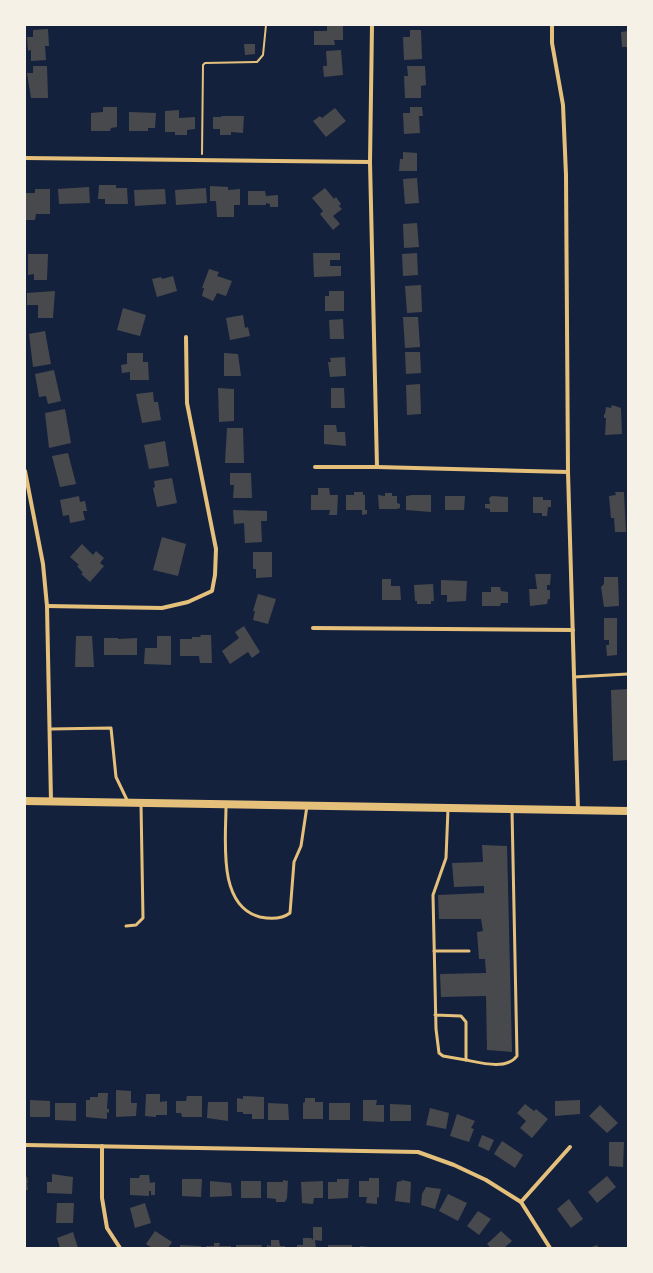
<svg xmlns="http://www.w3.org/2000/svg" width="653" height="1273" font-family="'IBM Plex Sans',sans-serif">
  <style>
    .building { fill: #48494c }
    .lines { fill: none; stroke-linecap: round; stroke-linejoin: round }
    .path { stroke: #e5c07b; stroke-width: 2 }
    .service { stroke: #e5c07b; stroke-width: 3 }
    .minor { stroke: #e5c07b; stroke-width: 4 }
    .secondary { stroke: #e5c07b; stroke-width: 8 }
  </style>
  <rect width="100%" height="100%" fill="#14213d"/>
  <g class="building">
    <path d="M327,25H343V40H334L335,45H314V31H327Z"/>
    <path d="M48,29L49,46H45L46,60L31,61V50L28,51L27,37H33V30Z"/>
    <path d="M410,30H421L422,59L404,60L403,37H410Z"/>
    <path d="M628,31V47H622L621,32Z"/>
    <path d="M244,44H255V54L245,55Z"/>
    <path d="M341,50L343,75L324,77L323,66H327L326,51Z"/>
    <path d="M33,66H47L48,98H31L27,73H33Z"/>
    <path d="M407,66H425L426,85L421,86V98H405L404,76H408Z"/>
    <path d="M103,107H117V127L111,128L110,131H91V113L103,112Z"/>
    <path d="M410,107H422L423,116H419L420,133L404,134L403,113H410Z"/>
    <path d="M335,108L346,121L326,137L313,121L320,116L322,118Z"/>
    <path d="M179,110V118L195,117V129L187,130V135H175V132H165V111Z"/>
    <path d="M129,112L156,113L155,128H148V131H129Z"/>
    <path d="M221,116H244L243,133L231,132V135H220V129H213V117H221Z"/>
    <path d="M403,152L417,153V171H399L400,159H403Z"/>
    <path d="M417,178L419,203L405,204L403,179Z"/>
    <path d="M99,185H116V188H127L128,204H105V199H98Z"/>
    <path d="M210,186L228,187V190L240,189V205H234V217H217L216,201H210Z"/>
    <path d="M89,187L90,203L59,204L58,189Z"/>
    <path d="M206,188L207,203L176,205L175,190Z"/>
    <path d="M325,188L334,199L336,197L341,204L339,206L342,209L333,216L340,224L333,230L320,214L323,211L312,198Z"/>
    <path d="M35,189H50V214H36L35,220H25V193H35Z"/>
    <path d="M165,189L166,204L135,206L134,190Z"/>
    <path d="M248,191H265L266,196L278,195V207H270V204L266,203V205H248Z"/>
    <path d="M417,223L419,247L404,248L403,224Z"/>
    <path d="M313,253H340V260H330V266H341V276L314,277Z"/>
    <path d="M417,253L418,275L403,276L402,254Z"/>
    <path d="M28,254H48L47,280H34V274L28,275Z"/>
    <path d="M209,269L219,272L217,276L232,281L226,296L217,293L213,301L202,296L204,288H202Z"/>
    <path d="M173,276L177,291L157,297L152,279L161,277L162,279Z"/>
    <path d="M421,285L422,312L407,313L405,286Z"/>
    <path d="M55,291L53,318H38V305H27V293Z"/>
    <path d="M329,291H344V311H325V296H329Z"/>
    <path d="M123,308L146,315L140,336L117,330Z"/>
    <path d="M243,315L245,328L248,327L250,336L230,340L226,318Z"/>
    <path d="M403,317H418L420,347L405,348Z"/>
    <path d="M343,319L344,339H330L329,320Z"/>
    <path d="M45,331L51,364L33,367L29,334Z"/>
    <path d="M405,352H420L421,373L406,374Z"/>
    <path d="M127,353H143V362H148L149,380H130V372L122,373L121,365L127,364Z"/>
    <path d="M224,353L238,354L241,376H224Z"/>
    <path d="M345,357L346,376L330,377L328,362H331L330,358Z"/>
    <path d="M54,370L61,401L48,404L46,396L39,397L35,374Z"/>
    <path d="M420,384L421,414L407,415L406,385Z"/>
    <path d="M218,388L234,389V421L219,422Z"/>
    <path d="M331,388H344L345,408H331Z"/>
    <path d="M153,392L154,402H158L161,420L142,423L136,394Z"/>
    <path d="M612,405L621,408L622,434L605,435L606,418H604V414H605L606,407L611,408Z"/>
    <path d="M65,409L71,443L49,448L45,413Z"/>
    <path d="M324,425H336L337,432H345L346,446L324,444Z"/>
    <path d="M227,428H243L244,463H225Z"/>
    <path d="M165,441L169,466L149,469L144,445Z"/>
    <path d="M68,453L76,484L60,487L52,456Z"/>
    <path d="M230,473H251L252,498H233L234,485H230Z"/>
    <path d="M172,478L177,503L157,507L153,488L155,487L154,481Z"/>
    <path d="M318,488H329L330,495H338L337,515H329L330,510H311V495H318Z"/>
    <path d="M354,492H363V495H365V510H367V514L362,515V510H346V495H354Z"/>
    <path d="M615,492H624L626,532H615L614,518H611L609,496L616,495Z"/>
    <path d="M385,493H392V496H397V503L400,504V508L397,509H379L378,495L385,496Z"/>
    <path d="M412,495H431V512L406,510V496Z"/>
    <path d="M79,496L80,502L85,501L87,511H83L85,520L70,523L69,515L63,516L60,500Z"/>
    <path d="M445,496H465L464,510H445Z"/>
    <path d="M492,496L508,497V512H490V509L485,508V504H490L489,498Z"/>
    <path d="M533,497H543V500H551V507H548L547,516H542V513H533Z"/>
    <path d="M233,510L267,511V521H261L262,542L245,543L244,523L234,524Z"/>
    <path d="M162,537L186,544L178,576L153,570Z"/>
    <path d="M82,544L93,555L96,551L104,558L100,563L104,566L90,582L81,574L83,573L77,566L79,565L70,557Z"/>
    <path d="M253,552H272V577L256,578V569H253Z"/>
    <path d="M535,574H551L550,585H547V590H550V599H548L547,604L530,606L529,589H537Z"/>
    <path d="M604,577H618L619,606L604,607L601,587L604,584Z"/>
    <path d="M382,579H391V586H400L401,600H382Z"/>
    <path d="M441,580L467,581L466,601L447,602V595H441Z"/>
    <path d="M433,584L434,601H431V604H417V601H415L414,585Z"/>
    <path d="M491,587H500L501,591L508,592V603H501L500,606H482V592H491Z"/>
    <path d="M258,594L276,599L268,624L253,620L255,611H253Z"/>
    <path d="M604,618H617V655L607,656L606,645H609V640H604Z"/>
    <path d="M244,626L260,652L252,658L248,652L230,664L222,651L239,638L235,632Z"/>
    <path d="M200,635H211L212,663H200L199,656H180V639H192V637H201Z"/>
    <path d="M76,636H92L94,667H75Z"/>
    <path d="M157,636H171V665L144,664L145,648H157Z"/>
    <path d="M104,638H118V639L137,638V655H104Z"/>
    <path d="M628,689V760L613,761L611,690Z"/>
    <path d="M482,845L507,846L512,1052L487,1050L486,996L441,997L440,974L486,973L485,959H479L477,932L483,931L481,919H439L438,895L484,893V886L454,887L452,863L483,862Z"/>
    <path d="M116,1090L131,1091V1103H137L136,1116L116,1117Z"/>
    <path d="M98,1093H108L107,1109H109V1113L107,1112V1119L86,1117V1100H90V1097H98Z"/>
    <path d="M146,1094H160V1102L167,1101V1115H156V1117L145,1116Z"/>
    <path d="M187,1096H202V1117H182L181,1113H176V1101H186Z"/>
    <path d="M243,1096L264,1097V1119H252V1114H243V1112H237V1098L243,1099Z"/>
    <path d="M305,1098H315V1102H323V1119H303V1103L305,1102Z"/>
    <path d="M30,1100L50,1101V1117H30Z"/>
    <path d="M363,1100H377L376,1105H384V1122L363,1121Z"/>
    <path d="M580,1100V1114L555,1116V1101Z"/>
    <path d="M208,1102H228V1121L207,1118Z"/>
    <path d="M55,1103H76V1121L55,1120Z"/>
    <path d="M268,1103L288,1104L289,1120H268Z"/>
    <rect x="329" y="1103" width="21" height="17"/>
    <path d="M390,1104L411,1105V1121H390Z"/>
    <path d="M525,1104L534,1111L536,1109L548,1119L532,1138L520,1128L526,1121L517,1113Z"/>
    <path d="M600,1105L618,1123L607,1133L589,1116Z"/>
    <path d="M430,1108L449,1113L446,1129L426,1125Z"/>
    <path d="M457,1114L475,1121L471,1128L474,1129L469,1142L450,1136Z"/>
    <path d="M482,1135L494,1140L489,1151L478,1146Z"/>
    <path d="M502,1141L523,1155L515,1168L494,1154Z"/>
    <path d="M609,1142H624L623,1167L609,1166Z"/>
    <path d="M52,1174L73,1177L72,1194L47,1193V1182H52Z"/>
    <path d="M140,1175H149L150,1183L155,1182V1195H151V1191H149V1196L130,1195V1178H139Z"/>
    <path d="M25,1176L27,1177L28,1183H27L28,1190H25Z"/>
    <path d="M607,1176L616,1187L597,1203L588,1192Z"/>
    <path d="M369,1178H379V1198L377,1197V1204L366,1203L367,1197H359V1181H369Z"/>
    <path d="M182,1179H202L201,1197L182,1196Z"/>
    <path d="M337,1179H349L348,1198L328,1199V1182H337Z"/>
    <path d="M283,1180L288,1181L287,1198L285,1202H276V1199L267,1198V1182H283Z"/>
    <path d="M402,1180L411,1182L410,1203L395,1201L397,1182L401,1181V1182Z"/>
    <path d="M210,1181L231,1183L232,1196L210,1197Z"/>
    <rect x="241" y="1181" width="20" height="17"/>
    <path d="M323,1181V1198H314L313,1204L302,1203L301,1182Z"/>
    <path d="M426,1187L441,1189L435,1209L421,1205L422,1194Z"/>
    <path d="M448,1194L467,1203L458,1221L439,1211Z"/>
    <path d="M569,1199L583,1219L571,1228L557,1209Z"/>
    <path d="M57,1203H74L73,1223H56Z"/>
    <path d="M145,1203L151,1223L135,1228L130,1208Z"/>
    <path d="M478,1211L491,1219L479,1235L467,1226Z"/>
    <path d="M313,1227H322V1241L315,1240L316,1248H297V1245H303V1238H311L313,1240Z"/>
    <path d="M155,1231L172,1242L168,1248H152L146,1244Z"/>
    <path d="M501,1231L512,1241L504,1248H491L487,1244Z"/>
    <path d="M73,1232L78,1248H60L57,1238Z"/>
    <path d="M271,1240H279L280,1246H285V1248H267V1245L271,1246Z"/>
    <path d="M214,1243H220L219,1246H231V1248H206V1246H214Z"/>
    <path d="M180,1245L201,1246V1248H180Z"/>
    <path d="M236,1245H262L261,1248H236Z"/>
    <rect x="328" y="1245" width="24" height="3"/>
    <path d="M597,1245L599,1248H589Z"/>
    <path d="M360,1246L369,1247V1248H360Z"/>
  </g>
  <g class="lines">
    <path class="path" d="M202,154L203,65L205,63L257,62L263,55L266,25"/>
    <g class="service">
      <path d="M574,677L628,674"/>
      <path d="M50,729L111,728L116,777L128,802"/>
      <path d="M226,806C226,840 217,906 260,917C270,919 282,919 290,913L294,862L301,846L307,806"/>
      <path d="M126,926L136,925L143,918L141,804"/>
      <path d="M434,951H469"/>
      <path d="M435,1015L461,1016L466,1022V1060L443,1056L439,1053L436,1029L433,895L446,858L448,809"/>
      <path d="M466,1060C481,1063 507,1070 517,1056L512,810"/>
    </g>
    <g class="minor">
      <path d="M372,25L370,162L377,467"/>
      <path d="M552,25V43L563,105L566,175L568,472L578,810"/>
      <path d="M25,158L370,162"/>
      <path d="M315,467H377L568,472"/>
      <path d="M25,471L43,564L47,606L51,801"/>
      <path d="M47,606L162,608L188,602L212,591L215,575L216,549L187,403L186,337"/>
      <path d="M313,628L573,630"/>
      <path d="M25,1145L418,1152L454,1165L486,1180L521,1202L550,1248"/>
      <path d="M102,1146V1198L107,1228L120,1248"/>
      <path d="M521,1202L570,1147"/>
    </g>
    <path class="secondary" d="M25,801L628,811"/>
  </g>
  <rect width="653" height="1273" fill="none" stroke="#f6f1e7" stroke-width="52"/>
</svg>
